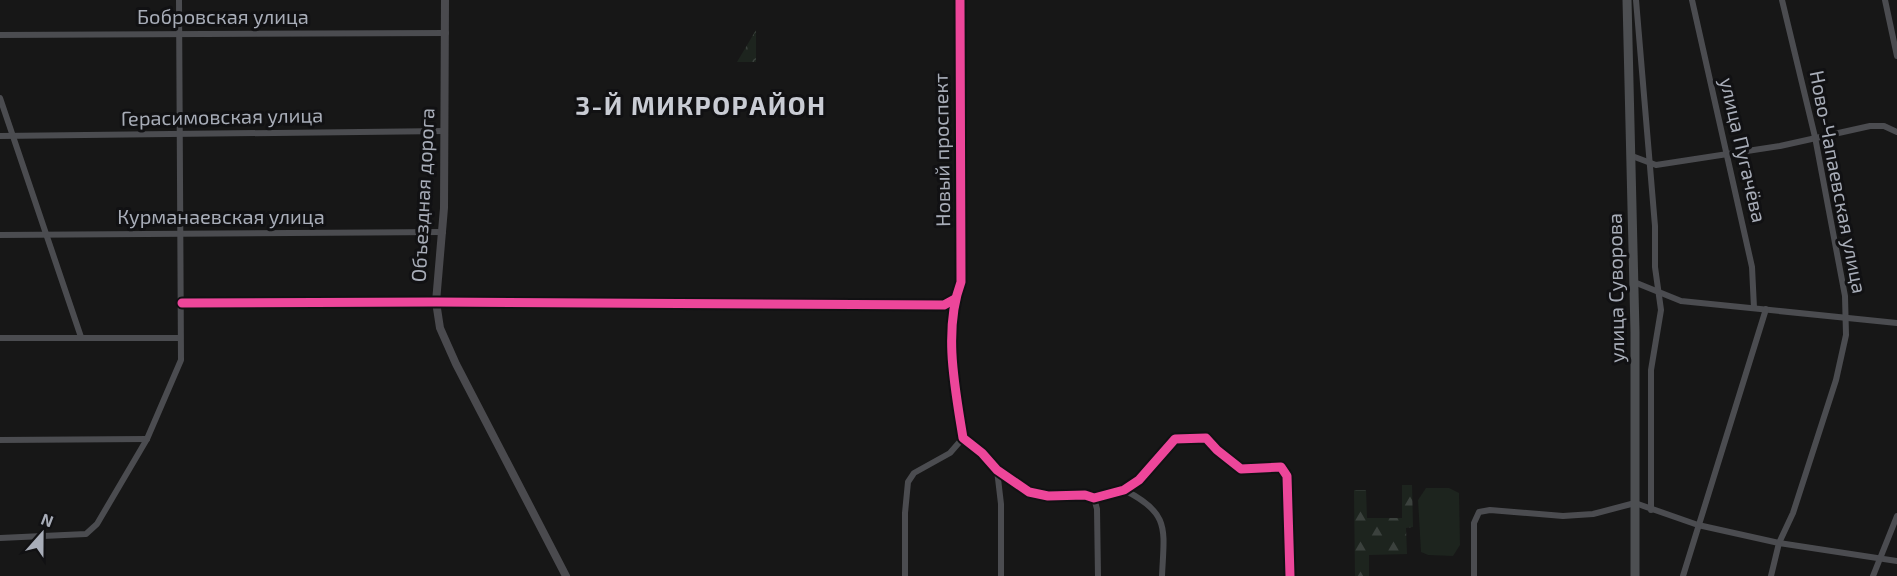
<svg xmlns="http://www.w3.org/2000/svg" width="1897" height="576" font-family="'Exo 2',sans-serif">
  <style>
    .forest { fill: url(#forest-firs) }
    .park { fill: url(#park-crowns) }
    .pitch { fill: #1d241e }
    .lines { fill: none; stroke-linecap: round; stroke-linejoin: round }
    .street { stroke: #4b4c50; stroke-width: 6 }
    .secondary { stroke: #4a4a4e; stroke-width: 8 }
    .primary { stroke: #4d4f52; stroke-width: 9 }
    .cycleway-casing { stroke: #111113; stroke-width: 13 }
    .cycleway { stroke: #ed469a; stroke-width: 9 }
    .labels { text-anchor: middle; stroke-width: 6; stroke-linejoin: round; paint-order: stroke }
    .street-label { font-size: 20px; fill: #a8adb8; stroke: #111113 }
    .district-label { font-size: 26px; font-weight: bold; letter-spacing: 1.5px; fill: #c9ccd4; stroke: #111113 }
  </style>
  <defs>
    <pattern id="forest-firs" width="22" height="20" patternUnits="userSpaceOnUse" patternTransform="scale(1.5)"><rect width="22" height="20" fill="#1d241e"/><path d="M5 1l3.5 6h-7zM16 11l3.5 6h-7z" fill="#3b413d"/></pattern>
    <pattern id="park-crowns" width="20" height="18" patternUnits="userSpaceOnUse" patternTransform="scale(1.5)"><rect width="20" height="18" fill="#1d241e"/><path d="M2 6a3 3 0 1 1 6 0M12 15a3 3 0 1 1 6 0" fill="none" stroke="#3b413d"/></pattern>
  </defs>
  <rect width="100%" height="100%" fill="#171717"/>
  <path class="forest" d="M1402,485H1412L1413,527L1406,528L1407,554L1369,555V576H1355L1354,490H1366L1367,518H1402Z"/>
  <path class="park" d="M756,30V62H737Z"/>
  <path class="pitch" d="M1426,488H1449L1459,493L1460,545L1453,556L1428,555L1421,552L1418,500Z"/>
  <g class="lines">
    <g class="street">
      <path d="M1636,0L1655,226V267L1661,310L1651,370V510"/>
      <path d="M1692,0L1752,267L1754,308"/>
      <path d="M1885,0L1897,56"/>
      <path d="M0,35L446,33"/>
      <path d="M0,98L81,337"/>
      <path d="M0,136L445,131"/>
      <path d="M1632,156L1656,165L1780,146L1870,126H1884L1897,132"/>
      <path d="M0,235L443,232"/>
      <path d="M1634,282L1681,301L1897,323"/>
      <path d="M955,299L954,367L963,438L982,453L997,470L1029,492L1048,496L1085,495L1094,498L1124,490L1139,480L1175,439L1206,438L1217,450L1241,469L1281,467L1287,476L1290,576"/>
      <path d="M182,303L436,302"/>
      <path d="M0,338H180"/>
      <path d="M0,440L147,439"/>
      <path d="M997,470L1001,504V576"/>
      <path d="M1124,490C1171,513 1164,530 1162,576"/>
      <path d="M1094,498L1097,509L1098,576"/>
      <path d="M0,538L86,534L97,524L147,439L181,360L179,0"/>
      <path d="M905,576V513L908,482L914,473L950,453L963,438"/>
      <path d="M1474,576V523L1479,512L1490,510L1563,516L1593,514L1635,503L1698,525L1779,543L1897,561"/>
      <path d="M1683,576L1766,309"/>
      <path d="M1771,576L1779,543L1793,513L1836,380L1846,335L1845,296L1815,137L1782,0"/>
      <path d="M1873,576L1897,516"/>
    </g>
    <g class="secondary">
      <path d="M445,0L444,208L436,302L440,328L456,364L566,576"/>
      <path d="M436,302L944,305L955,299L961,282L960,0"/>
    </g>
    <path class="primary" d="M1627,0L1635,332V576"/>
    <defs>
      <g id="cycleway">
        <path d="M960,0L961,282C943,330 955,388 963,438L982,453L997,470L1029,492L1048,496L1085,495L1094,498L1124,490L1139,480L1175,439L1206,438L1217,450L1241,469L1281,467L1287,476L1290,576"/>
        <path d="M182,303L436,302L944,305L955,299"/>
      </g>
    </defs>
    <use href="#cycleway" class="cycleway-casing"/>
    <use href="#cycleway" class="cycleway"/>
  </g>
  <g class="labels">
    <g class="street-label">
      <text x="223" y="24">Бобровская улица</text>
      <text transform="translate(222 117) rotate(-1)" y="7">Герасимовская улица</text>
      <text transform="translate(942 150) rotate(-91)" y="7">Новый проспект</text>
      <text transform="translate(1743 150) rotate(77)" y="7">улица Пугачёва</text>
      <text transform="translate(1838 182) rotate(79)" y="7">Ново-Чапаевская улица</text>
      <text transform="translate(423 195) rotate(-87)" y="7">Объездная дорога</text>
      <text x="221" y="224">Курманаевская улица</text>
      <text transform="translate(1616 288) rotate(-91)" y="7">улица Суворова</text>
    </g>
    <g class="district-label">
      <text x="701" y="115">3-Й МИКРОРАЙОН</text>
    </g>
  </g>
  <g transform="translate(42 534) rotate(21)" stroke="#111113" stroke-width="4.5" paint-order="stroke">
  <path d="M0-4.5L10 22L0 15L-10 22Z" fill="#a8adb8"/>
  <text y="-9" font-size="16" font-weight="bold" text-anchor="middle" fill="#a8adb8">N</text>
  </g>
</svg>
